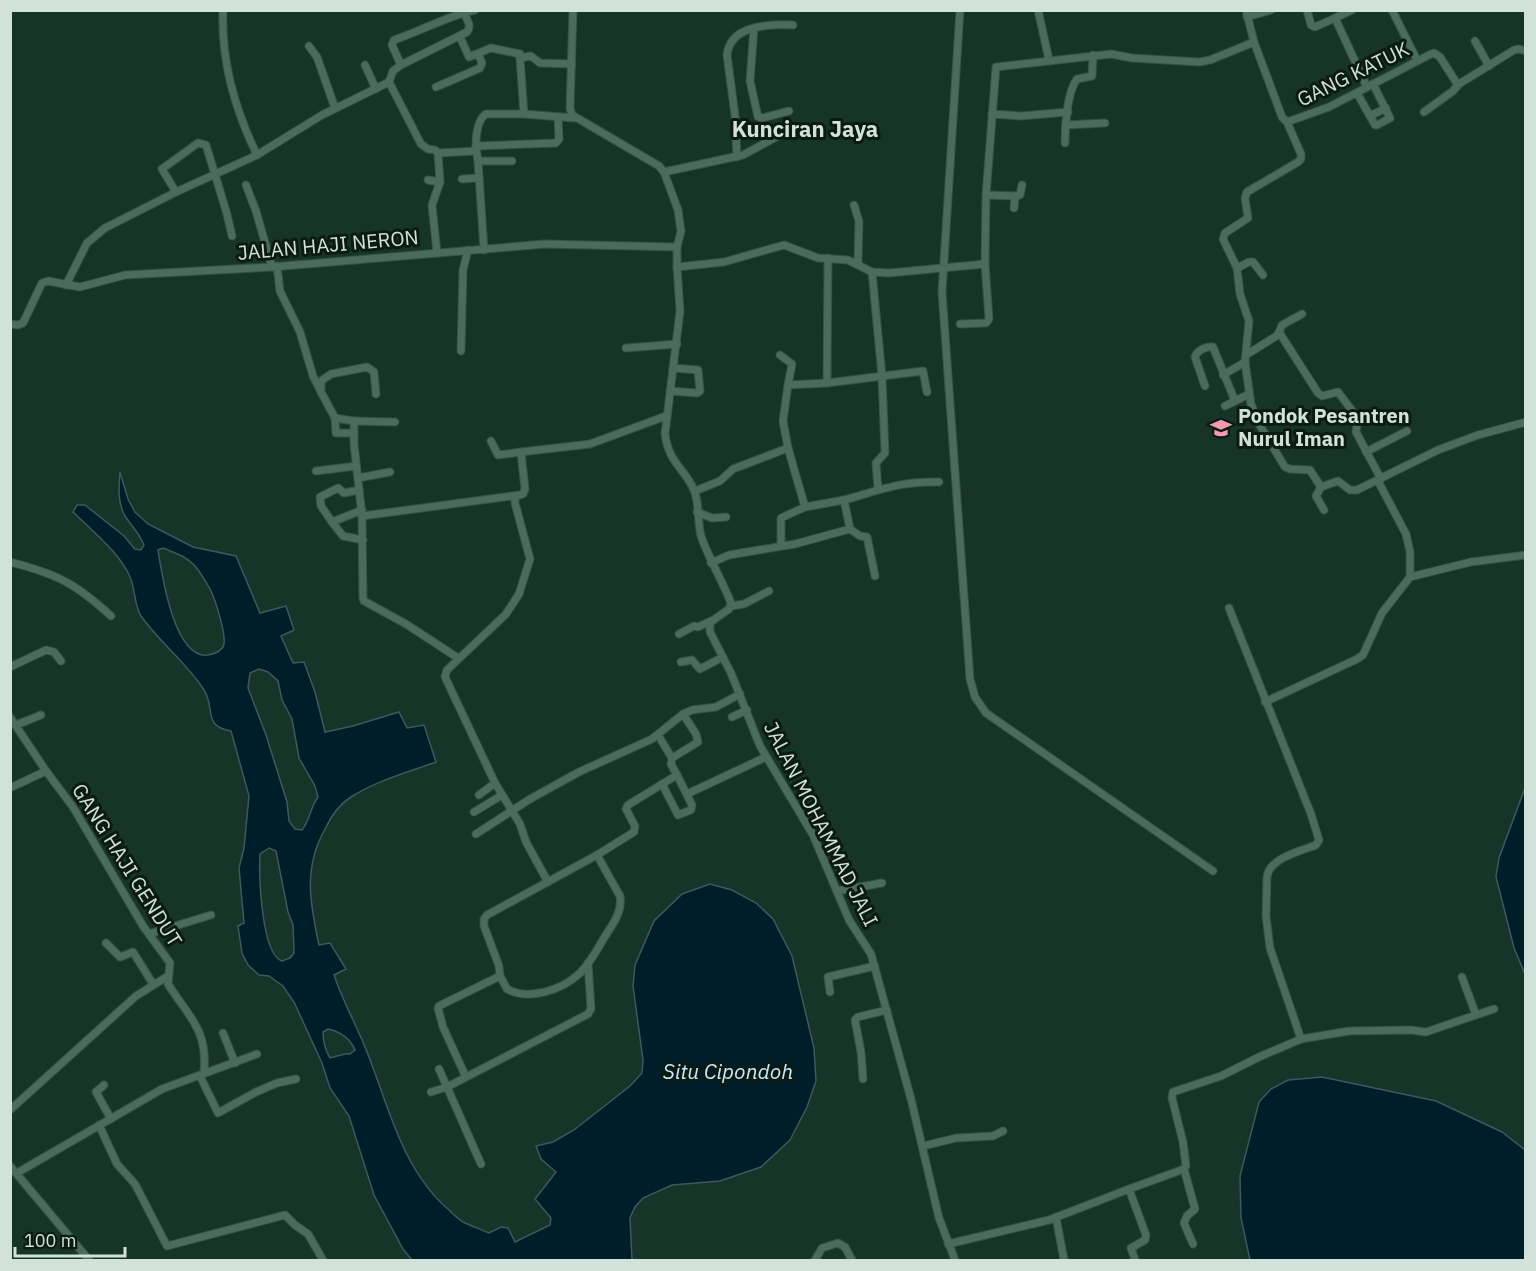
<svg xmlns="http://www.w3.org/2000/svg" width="1536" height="1271" font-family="'IBM Plex Sans',sans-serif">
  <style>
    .water { fill: #001d2a; stroke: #3e585e; stroke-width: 1.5; fill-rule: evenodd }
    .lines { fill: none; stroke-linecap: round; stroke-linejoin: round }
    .minor-casing { stroke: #365045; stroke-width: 9 }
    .minor { stroke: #4b6b5c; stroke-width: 7 }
    .labels { text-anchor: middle; stroke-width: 6; stroke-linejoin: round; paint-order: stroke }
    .street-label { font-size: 20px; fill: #d0e2d9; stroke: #0c1a14 }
    .poi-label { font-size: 20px; font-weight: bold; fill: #d0e2d9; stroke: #0c1a14; text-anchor: start }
    .water-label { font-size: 21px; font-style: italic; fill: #c8eafa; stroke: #0c1a14 }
    .quarter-label { font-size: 22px; font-weight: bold; fill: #d0e2d9; stroke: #0c1a14 }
  </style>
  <rect width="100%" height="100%" fill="#163528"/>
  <g class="water">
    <path d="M120,472L128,499L135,512L148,524L193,547L236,556L260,613L286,606L294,630L281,636L293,663L304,662L315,692L325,732L353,726L399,712L407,728L424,725L436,762C408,772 376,781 351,797C338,805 331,816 325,829C303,868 310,903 319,945L330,943L346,969L334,975C343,1002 357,1026 367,1052C389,1107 402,1170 449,1210C453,1214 458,1219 463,1222C471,1226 480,1229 489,1233L501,1227L508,1228L515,1242L550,1225L551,1218L535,1199L556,1172L541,1159L536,1146L553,1142L574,1130L630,1086L642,1073L643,1060L633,986L635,965L654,921L682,894L710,884L732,890L756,903L773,919L792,956L814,1048L816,1081L807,1107L790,1140L761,1167L720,1181L672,1185L643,1198L635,1207L630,1218L632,1260H412L403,1249L374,1195L349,1116L330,1088L322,1063L294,1002L283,986L269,976L259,975L248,965L242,953L238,926L244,923L239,868L244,848L249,796L231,731C202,726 216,709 204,690C187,663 160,643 141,616C135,608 135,588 130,577C120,553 91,530 73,512L77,505H85L124,536L135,549L141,550L144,545C138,531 132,527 125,516C117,502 119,486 120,472ZM163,548C175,553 186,556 195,566C200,572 206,582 210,589C215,599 228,638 223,647C220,652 213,654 208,655C174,659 162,575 158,550ZM259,669L268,672L278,681L282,700L292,719L299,758L315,786L318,797C310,808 310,820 302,830L295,829L289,821L287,802L266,735L248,688L250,673ZM269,848L276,851L288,912L293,925L294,953L290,958L282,961C261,954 259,875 260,854ZM328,1029C341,1032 350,1038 355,1050L350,1054H345L330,1058C325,1050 323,1041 323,1032Z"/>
    <path d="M1525,788V974L1514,948L1496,877L1499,858Z"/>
    <path d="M1322,1077L1436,1101L1502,1132L1525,1150V1260H1250L1241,1218L1240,1176L1259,1102L1271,1089L1288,1080Z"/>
  </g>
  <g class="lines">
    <defs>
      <g id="minor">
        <path d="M223,10C221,61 235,110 257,155"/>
        <path d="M573,10L570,108L572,115L659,166L664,172L678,210L681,231L677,247V267L680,311L665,434C669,464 684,467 694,490C700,504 697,521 701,536C709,559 722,580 731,603L729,609L712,621L710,624V632L731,673L760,746L813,835L849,920L871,954L911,1099L939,1218L955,1260"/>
        <path d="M960,10L942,292L970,679L975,697L986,713L1213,871"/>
        <path d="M1038,10L1049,60"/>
        <path d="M1246,10L1254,42L1282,117L1287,122L1301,154V159L1298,162L1247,192L1245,198L1248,218L1225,233L1223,239L1237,268L1240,294L1249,321L1245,362L1251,404L1259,424L1285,467L1290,469L1310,470L1321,487L1338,481L1350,490H1357L1438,450L1478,435L1526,422"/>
        <path d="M1307,10L1311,25L1315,27L1335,18"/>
        <path d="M1352,10L1335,18L1367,87"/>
        <path d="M1392,10L1417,60"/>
        <path d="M1247,17L1271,10"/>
        <path d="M754,28L750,81L758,117L762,118L789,111"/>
        <path d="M460,37L469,57L491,48L520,54V58L531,56L540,63L572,64"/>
        <path d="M1475,41L1489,66"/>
        <path d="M309,46L317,57L335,108"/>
        <path d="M520,58L524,114"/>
        <path d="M365,65L376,89"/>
        <path d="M401,65L392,45L394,40C421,31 447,16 475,10"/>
        <path d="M389,82L421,144L428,149L435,150L438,153L440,182L432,205L437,253"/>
        <path d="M436,87L480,68L482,63L478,54"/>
        <path d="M1357,93L1375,125H1377L1390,118L1373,84"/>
        <path d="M1424,112L1453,91L1459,84"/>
        <path d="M992,114L1021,116L1068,112"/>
        <path d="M1370,116L1386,108"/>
        <path d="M1287,122L1329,107L1429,55L1434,53L1440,57L1456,82L1459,84L1514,50L1519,49L1526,51"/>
        <path d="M1066,125L1105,123"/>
        <path d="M1065,143C1065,126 1067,92 1077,79L1092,76L1093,55"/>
        <path d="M476,146C476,136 477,120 486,114H524L574,118"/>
        <path d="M438,153L476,151"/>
        <path d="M737,157L735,115L727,55C730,25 769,24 793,25"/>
        <path d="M478,161L484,250"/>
        <path d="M512,161H478L476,146L556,143L559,139L558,117"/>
        <path d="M664,172L743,155L789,130L797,128"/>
        <path d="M462,179L479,178"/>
        <path d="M428,180L440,182"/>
        <path d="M246,185L256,211L272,267"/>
        <path d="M176,192L162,169L198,143L206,145L227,214L232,236"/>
        <path d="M986,195L1015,196L1014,208"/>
        <path d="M1015,196L1020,195L1022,185"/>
        <path d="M854,205L859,221L858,264"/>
        <path d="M277,266L280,291L300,332L313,376L320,390"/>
        <path d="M677,267L724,262L784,245L818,258L848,260L872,272L889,273L985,264"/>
        <path d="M1237,268L1249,262H1253L1263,275"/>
        <path d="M872,272L882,376L885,453L876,463L878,489"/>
        <path d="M66,285L87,243L105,228L176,192L257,155L322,115L389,82L393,71L401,65L467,32C472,26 467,20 464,13"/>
        <path d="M10,324L18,325L23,323L42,283L48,281L80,287L125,275L272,267L545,244L677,247"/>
        <path d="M960,324L986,323L989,319L985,264L986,195L996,67L1111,54L1132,58L1199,62L1210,60L1254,42"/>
        <path d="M1279,332L1318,393L1322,396L1338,392L1354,413L1357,424L1356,432L1381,479"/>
        <path d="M626,348L677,344"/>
        <path d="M461,351L463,270L468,250"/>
        <path d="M780,355L792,364L788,385"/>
        <path d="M1246,355L1278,335L1282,325L1302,314"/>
        <path d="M1223,375L1245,362"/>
        <path d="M827,383L923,371L927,392"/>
        <path d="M1205,386L1195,357C1197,350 1207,346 1213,347L1235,401"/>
        <path d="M670,391L697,393L700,391L698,370L673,368"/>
        <path d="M376,394L374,372L367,367L331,374L321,381V392L335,418L354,421V444L362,516L363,598L364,601L406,624L458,658"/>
        <path d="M1225,406L1249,394"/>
        <path d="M335,418L336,433H354"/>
        <path d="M354,421L395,422"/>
        <path d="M491,441L498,455L521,452"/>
        <path d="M1366,452L1407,431"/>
        <path d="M316,471L356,466"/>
        <path d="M358,478L390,472"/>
        <path d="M1321,487L1316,496L1324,510"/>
        <path d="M359,490L344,493L338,488L320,497L321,506L332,522L362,510"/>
        <path d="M695,491L720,481L733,469L788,448"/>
        <path d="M515,496V503L530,559L519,594L506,614L447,670L445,677L495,783L520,824L526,842L548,882"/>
        <path d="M844,500C880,490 901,481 939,482"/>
        <path d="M805,507L844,500L850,529"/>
        <path d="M697,512L712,518L726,517"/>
        <path d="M362,516L520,495L523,494L525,489L521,452L590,444L666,416"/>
        <path d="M332,522L343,536L363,540"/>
        <path d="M781,545V518L805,507L788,448L783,421L788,385L827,383L828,258"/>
        <path d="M10,562C57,574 75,583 111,616"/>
        <path d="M711,563L729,555L795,544L850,529L860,536L867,537L875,576"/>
        <path d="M1410,577L1471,562L1526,555"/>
        <path d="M731,606L744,604L769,591"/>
        <path d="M1229,608L1311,814L1319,840L1316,845C1301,851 1269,858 1267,877L1266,916L1270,948L1301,1039"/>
        <path d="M679,634L694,626L698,627L711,621"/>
        <path d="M681,662L692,660L700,669L723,657"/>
        <path d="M10,667L46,650L54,652L61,661"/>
        <path d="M1265,702L1357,659L1363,655L1382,613L1410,577V552L1406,534L1378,481"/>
        <path d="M10,717L46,771L73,807L143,926L170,963L168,984C188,1016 208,1029 204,1072"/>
        <path d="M732,717L747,710"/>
        <path d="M16,725L41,715"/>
        <path d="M658,735L672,758"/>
        <path d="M662,784L678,815L691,810L692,805L677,775"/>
        <path d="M12,787L46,771"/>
        <path d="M687,794L766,757"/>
        <path d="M479,795L495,783"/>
        <path d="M474,812L502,795"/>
        <path d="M476,834L530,799L579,772L652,739L683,714L692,710L716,707L740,694"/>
        <path d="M837,891L882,883"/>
        <path d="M149,934L211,915"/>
        <path d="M106,943L120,957L133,952L153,984"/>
        <path d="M500,976L499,966L484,926V919L487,915L597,855"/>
        <path d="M830,992L828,977L875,966"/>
        <path d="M1476,1015L1494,1009"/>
        <path d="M223,1033L235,1063"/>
        <path d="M465,1075L443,1027L438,1008L439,1006L500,976L507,989C529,1001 562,990 580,973C590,963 597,950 604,938C612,925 623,912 620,896L597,855L634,832L635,826L626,809L628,805L677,775L671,764L672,758L698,742L696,734L683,714"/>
        <path d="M200,1076L218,1113L256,1092L277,1083L296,1079"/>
        <path d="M863,1079L861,1052L855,1020L858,1017L887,1010"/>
        <path d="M104,1085L96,1092L111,1119"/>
        <path d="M431,1092L447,1087L439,1069"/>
        <path d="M10,1110L136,996L168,976"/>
        <path d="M99,1125L117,1164L135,1184L167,1246L285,1215L295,1225L308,1234L323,1260"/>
        <path d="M923,1146L956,1138L993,1136L1003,1131"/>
        <path d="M481,1164L447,1087L588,1014L591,1009L588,963"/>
        <path d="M10,1166L89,1260"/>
        <path d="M1184,1169L1195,1209L1187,1216L1184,1223L1193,1244"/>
        <path d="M17,1173L162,1089L257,1054"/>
        <path d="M1056,1217L1064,1260"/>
        <path d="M948,1244L1049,1220L1129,1189"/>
        <path d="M815,1260L822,1248L838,1243L845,1247L852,1260"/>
        <path d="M1135,1260L1131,1248L1145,1240L1146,1235L1129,1189L1184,1169L1186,1166L1183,1142L1172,1098L1173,1092L1221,1076L1259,1057L1301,1039L1349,1031L1411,1030L1426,1032L1476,1015L1462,977"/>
      </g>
    </defs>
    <use href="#minor" class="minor-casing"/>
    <use href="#minor" class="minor"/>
  </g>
  <defs>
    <symbol id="school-bare" viewBox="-9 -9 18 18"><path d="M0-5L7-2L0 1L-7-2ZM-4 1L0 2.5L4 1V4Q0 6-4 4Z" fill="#f29aae" stroke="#0c1a14" stroke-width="2.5" paint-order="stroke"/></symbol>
  </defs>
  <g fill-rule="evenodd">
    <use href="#school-bare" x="1206" y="413" width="30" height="30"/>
  </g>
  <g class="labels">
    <g class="street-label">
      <text transform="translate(1353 74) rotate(-26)" y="7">GANG KATUK</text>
      <text transform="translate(328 245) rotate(-5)" y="7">JALAN HAJI NERON</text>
      <text transform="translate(821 824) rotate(63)" y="7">JALAN MOHAMMAD JALI</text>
      <text transform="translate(127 865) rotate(58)" y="7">GANG HAJI GENDUT</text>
    </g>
    <g class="poi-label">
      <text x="1238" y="423">Pondok Pesantren<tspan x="1238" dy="23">Nurul Iman</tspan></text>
    </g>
    <g class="water-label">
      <text x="728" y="1079">Situ Cipondoh</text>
    </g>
    <g class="quarter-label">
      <text x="805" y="137">Kunciran Jaya</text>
    </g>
  </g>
  <rect width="1536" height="1271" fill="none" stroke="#d0e2d9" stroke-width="24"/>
  <path d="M15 1247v9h110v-9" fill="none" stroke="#d0e2d9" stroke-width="3"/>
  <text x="24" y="1247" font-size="18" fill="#d0e2d9" stroke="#0c1a14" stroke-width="4.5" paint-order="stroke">100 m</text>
</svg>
